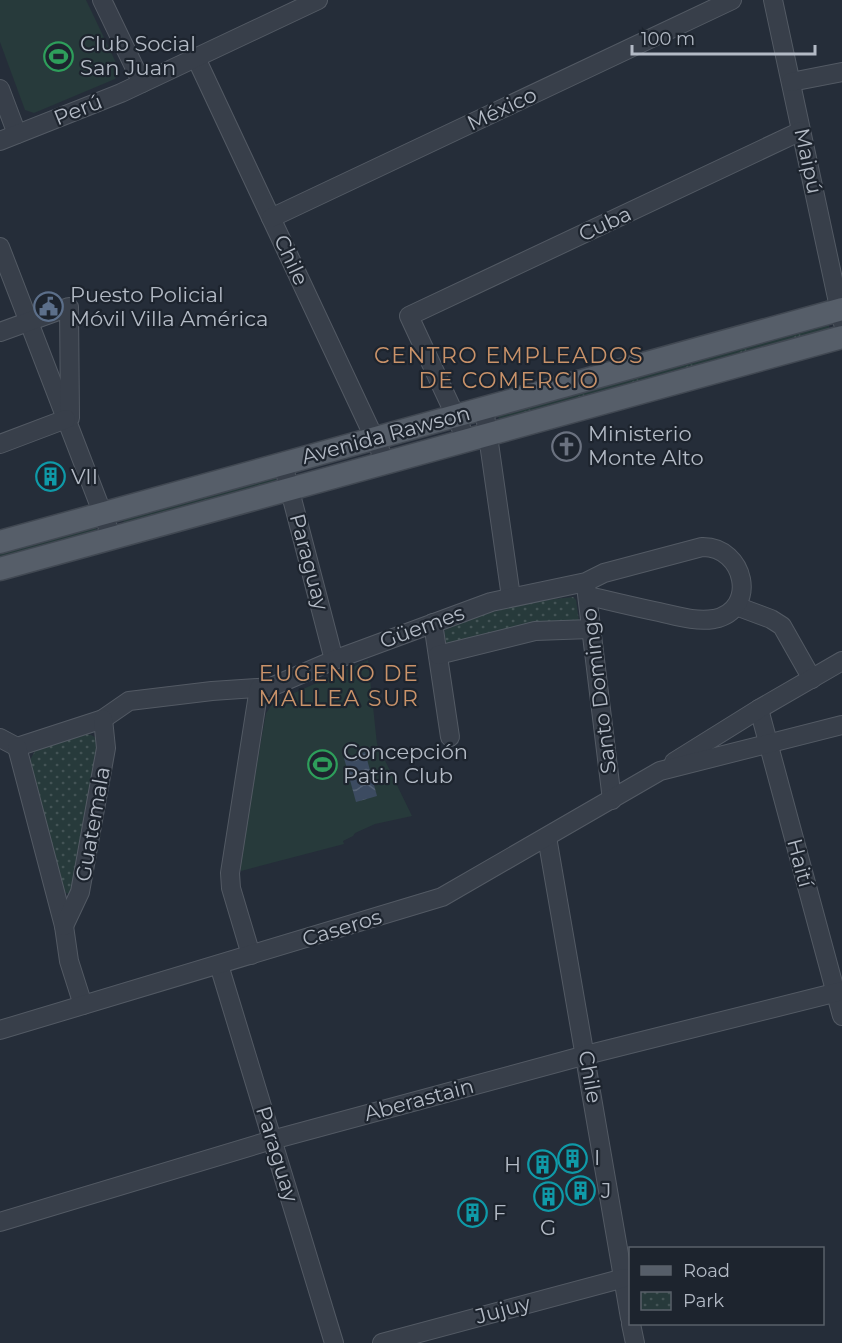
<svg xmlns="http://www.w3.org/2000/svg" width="842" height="1343" font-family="Montserrat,sans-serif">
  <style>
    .grass { fill: url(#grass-tufts) }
    .park { fill: url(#park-dots) }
    .pitch { fill: #273a3b }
    .water { fill: url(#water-waves) }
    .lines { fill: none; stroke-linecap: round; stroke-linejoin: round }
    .minor-casing { stroke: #535a64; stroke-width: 20 }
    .major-casing { stroke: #414852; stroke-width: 25 }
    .minor { stroke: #383f4a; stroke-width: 18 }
    .major { stroke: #565e69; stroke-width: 22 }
    .labels { text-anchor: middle; stroke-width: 4.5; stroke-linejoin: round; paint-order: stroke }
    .poi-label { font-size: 21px; fill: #b3bac5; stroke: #1d242e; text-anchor: start }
    .street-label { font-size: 21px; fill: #b3bac5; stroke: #1d242e }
    .neighbourhood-label { font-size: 22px; letter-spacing: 1.5px; fill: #ca936a; stroke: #1d242e }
  </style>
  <defs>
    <pattern id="grass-tufts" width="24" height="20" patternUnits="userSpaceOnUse" patternTransform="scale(1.5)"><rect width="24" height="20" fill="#273a3b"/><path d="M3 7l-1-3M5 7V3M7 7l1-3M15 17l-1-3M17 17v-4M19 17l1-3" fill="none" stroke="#445456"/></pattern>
    <pattern id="park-dots" width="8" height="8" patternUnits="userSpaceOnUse" patternTransform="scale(1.5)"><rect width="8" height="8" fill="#273a3b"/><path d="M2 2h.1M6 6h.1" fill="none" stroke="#445456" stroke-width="1.8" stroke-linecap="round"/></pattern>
    <pattern id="water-waves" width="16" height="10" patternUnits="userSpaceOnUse" patternTransform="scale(1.5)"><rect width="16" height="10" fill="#3c4b61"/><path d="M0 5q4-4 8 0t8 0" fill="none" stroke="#566376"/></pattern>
  </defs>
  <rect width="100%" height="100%" fill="#252d39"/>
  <g class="grass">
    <path d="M829,322V331L499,420L498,414Z"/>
    <path d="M275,476L277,482L124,524L123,517Z"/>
    <path d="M96,527V534L0,562V549Z"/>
  </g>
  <g class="park">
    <path d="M573,597L576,600L579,621L446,645L444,632L447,627C491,611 526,602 573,597Z"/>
    <path d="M83,734C96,734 98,740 102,751L70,894L62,892L28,764L35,751Z"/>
  </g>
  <g class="pitch">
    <path d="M0,0H86L119,69L115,79L34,113L25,110L0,42Z"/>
    <path d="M368,660L377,744L412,816L375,824L355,833L353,836L343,841L344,844L241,871L239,867L266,713L274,702Z"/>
  </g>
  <path class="water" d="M365,752L377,796L356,802L344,758Z"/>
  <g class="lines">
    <defs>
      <g id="minor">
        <path d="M102,0L142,83"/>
        <path d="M773,0L842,321"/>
        <path d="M196,58L386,463"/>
        <path d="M791,82L842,72"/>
        <path d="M0,89L17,134"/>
        <path d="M0,141L121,93L318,0"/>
        <path d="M271,218L732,0"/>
        <path d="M0,247L112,538"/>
        <path d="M0,332L69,307L70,418"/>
        <path d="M484,408L511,597"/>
        <path d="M467,441L409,316L801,131"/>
        <path d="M0,444L66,419"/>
        <path d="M283,464L334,660"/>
        <path d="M586,586L612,800"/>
        <path d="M736,606L771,619L782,626L812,679"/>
        <path d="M433,623L450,737"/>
        <path d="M438,655L535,631L591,629"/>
        <path d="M759,709L842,1016"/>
        <path d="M0,738L17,747L103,719L129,701L212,691L271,687L334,660L491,602L586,582L604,573L702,547C745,546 759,610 714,619C695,622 677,616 659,612C635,607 611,601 588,596"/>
        <path d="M17,747L64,926L69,961L83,1005"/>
        <path d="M674,762L759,709L842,661"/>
        <path d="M547,837L630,1318"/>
        <path d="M64,926L80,892L106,748L103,719"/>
        <path d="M251,955L231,888L230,873L259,688"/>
        <path d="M219,965L334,1343"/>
        <path d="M0,1030L442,897L660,771L842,725"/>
        <path d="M0,1222L272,1140L586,1055L842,991"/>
        <path d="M631,1324L635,1343"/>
        <path d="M382,1343L624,1278"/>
      </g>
      <g id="major">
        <path d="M0,542L842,309"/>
        <path d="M0,569L842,337"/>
      </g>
    </defs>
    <use href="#minor" class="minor-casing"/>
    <use href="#major" class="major-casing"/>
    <use href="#minor" class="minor"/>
    <use href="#major" class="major"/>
  </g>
  <defs>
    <symbol id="stadium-ring" viewBox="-11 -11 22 22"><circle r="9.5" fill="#1d242e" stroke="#2e9e5b" stroke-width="1.5"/><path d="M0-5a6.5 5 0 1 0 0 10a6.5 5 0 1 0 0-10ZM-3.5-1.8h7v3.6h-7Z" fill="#2e9e5b"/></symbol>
    <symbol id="civic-ring" viewBox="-11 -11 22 22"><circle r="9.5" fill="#1d242e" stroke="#5c6f8a" stroke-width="1.5"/><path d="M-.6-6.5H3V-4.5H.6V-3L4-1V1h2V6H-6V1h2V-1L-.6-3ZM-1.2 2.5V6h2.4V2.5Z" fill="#5c6f8a"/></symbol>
    <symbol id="church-ring" viewBox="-11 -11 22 22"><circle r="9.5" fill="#1d242e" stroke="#6b7280" stroke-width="1.5"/><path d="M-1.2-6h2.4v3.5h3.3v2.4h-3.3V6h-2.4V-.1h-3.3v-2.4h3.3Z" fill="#6b7280"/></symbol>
    <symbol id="building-ring" viewBox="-11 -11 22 22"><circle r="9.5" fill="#1d242e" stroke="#0f9aa8" stroke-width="1.5"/><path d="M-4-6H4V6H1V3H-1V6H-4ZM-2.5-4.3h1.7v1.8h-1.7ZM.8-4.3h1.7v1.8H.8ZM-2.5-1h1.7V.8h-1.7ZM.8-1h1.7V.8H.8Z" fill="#0f9aa8"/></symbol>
  </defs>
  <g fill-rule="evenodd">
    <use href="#stadium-ring" x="42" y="40" width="33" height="33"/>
    <use href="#civic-ring" x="32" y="290" width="33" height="33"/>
    <use href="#church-ring" x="550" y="430" width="33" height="33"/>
    <use href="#building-ring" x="34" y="460" width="33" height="33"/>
    <use href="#stadium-ring" x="306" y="748" width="33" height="33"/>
    <use href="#building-ring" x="556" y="1142" width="33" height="33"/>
    <use href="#building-ring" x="526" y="1148" width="33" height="33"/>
    <use href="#building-ring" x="564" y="1174" width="33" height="33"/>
    <use href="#building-ring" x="532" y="1180" width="33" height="33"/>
    <use href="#building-ring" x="456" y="1196" width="33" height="33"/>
  </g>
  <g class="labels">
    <g class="poi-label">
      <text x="80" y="51">Club Social<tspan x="80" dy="24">San Juan</tspan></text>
      <text x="70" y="302">Puesto Policial<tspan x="70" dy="24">Móvil Villa América</tspan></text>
      <text x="588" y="441">Ministerio<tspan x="588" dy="24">Monte Alto</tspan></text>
      <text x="71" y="484">VII</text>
      <text x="343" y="759">Concepción<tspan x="343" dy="24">Patin Club</tspan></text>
      <text x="594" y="1165">I</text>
      <text x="521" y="1172" text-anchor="end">H</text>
      <text x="601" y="1198">J</text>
      <text x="493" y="1220">F</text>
      <text x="548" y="1235" text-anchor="middle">G</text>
    </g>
    <g class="street-label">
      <text transform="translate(502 109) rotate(-25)" y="7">México</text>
      <text transform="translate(78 110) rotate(-22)" y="7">Perú</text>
      <text transform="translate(808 161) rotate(78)" y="7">Maipú</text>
      <text transform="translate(605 224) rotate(-25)" y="7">Cuba</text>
      <text transform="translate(291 260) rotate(65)" y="7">Chile</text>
      <text transform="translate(386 435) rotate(-15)" y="7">Avenida Rawson</text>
      <text transform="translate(309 562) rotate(75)" y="7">Paraguay</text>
      <text transform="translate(422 627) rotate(-20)" y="7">Güemes</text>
      <text transform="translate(599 691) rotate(-97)" y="7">Santo Domingo</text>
      <text transform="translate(93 824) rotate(-80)" y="7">Guatemala</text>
      <text transform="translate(800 863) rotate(75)" y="7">Haití</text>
      <text transform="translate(342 928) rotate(-17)" y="7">Caseros</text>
      <text transform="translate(590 1077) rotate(80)" y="7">Chile</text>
      <text transform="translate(419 1100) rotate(-15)" y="7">Aberastain</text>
      <text transform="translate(277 1154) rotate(73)" y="7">Paraguay</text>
      <text transform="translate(503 1310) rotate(-15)" y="7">Jujuy</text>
    </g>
    <g class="neighbourhood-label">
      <text x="509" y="363">CENTRO EMPLEADOS<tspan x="509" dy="25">DE COMERCIO</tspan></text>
      <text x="339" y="681">EUGENIO DE<tspan x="339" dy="25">MALLEA SUR</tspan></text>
    </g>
  </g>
  <rect x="629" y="1247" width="195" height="78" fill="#1d242e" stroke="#59606a" stroke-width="1.5"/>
  <rect x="641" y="1266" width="30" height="9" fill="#565e69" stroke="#59606a" stroke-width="1.5"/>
  <text x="683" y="1277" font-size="18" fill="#b3bac5">Road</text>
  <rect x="641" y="1292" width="30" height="18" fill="url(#park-dots)" stroke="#59606a" stroke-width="1.5"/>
  <text x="683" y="1307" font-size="18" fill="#b3bac5">Park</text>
  <path d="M632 45v9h183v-9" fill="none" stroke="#b3bac5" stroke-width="3"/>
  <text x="641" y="45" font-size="18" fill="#b3bac5" stroke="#1d242e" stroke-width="4.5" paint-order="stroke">100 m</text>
</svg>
